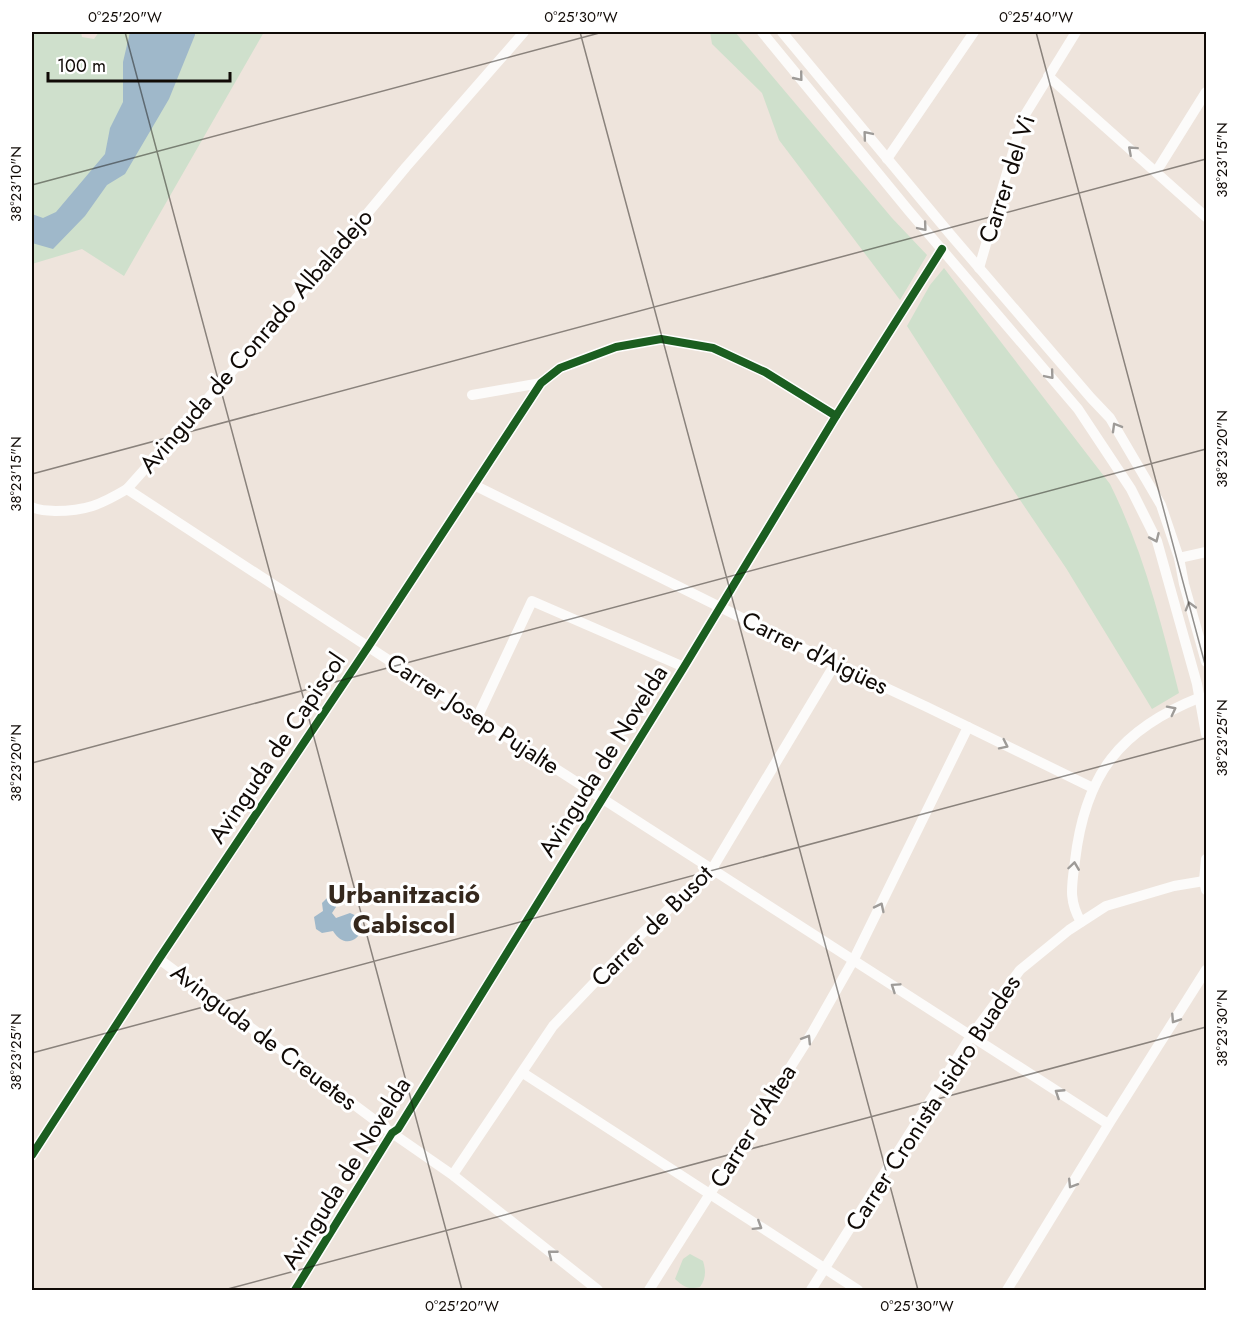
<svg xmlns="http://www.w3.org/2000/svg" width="1238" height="1322" font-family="Jost,sans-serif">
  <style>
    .green { fill: #cfe0cc }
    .water { fill: #9fb8ca }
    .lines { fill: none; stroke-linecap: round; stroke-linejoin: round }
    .minor { stroke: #fcfbfa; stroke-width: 10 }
    .cycleway-casing { stroke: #fff; stroke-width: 11 }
    .cycleway { stroke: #1b5e20; stroke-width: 8 }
    .oneway { stroke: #9e9b98 }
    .ticks { fill: none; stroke: #100a06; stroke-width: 1.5; stroke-opacity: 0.45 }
    .labels { text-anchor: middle; stroke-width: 6; stroke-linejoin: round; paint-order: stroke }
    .street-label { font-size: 24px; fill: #100a06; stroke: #fff }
    .neighbourhood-label { font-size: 26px; font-weight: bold; fill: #35281d; stroke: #fff }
    .neatline { fill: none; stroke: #100a06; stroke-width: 2 }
    .ticks-label { font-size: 15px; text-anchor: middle; fill: #100a06 }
  </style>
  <rect width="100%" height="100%" fill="#eee4dc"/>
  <g class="green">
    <path d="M32,32H81L82,37L94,39L99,32H264L124,276L82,249L32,264Z"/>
    <path d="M710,32H735L892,218L927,255L900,300L779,140L762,93L712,44Z"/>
    <path d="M944,268L1110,484C1143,550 1161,622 1179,693L1152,709L1066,568L995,463L907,326L930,285Z"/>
    <path d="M690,1254L703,1261C706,1271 706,1278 700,1287C688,1290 684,1287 675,1279L683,1259Z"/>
  </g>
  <g class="water">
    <path d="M130,32H195V35L169,99L125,174L107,185L85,216L53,249L32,243V214L43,218L56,212L105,154L110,128L123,102V62Z"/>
    <path d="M327,898C333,898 337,901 336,907L332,913L336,918L350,913C378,922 350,959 333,931L322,933L316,929L314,917L323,911L322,903Z"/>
  </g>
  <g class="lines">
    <g class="minor">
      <path d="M762,32L909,211L1078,409L1131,489L1157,541L1197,684L1206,734"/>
      <path d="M782,32L950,234L1091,398L1110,418L1161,505L1179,558L1184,584L1206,662"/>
      <path d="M1048,76L1206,217"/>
      <path d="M887,159L974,32"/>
      <path d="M1156,172L1206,92"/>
      <path d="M979,268L1023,118L1076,32"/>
      <path d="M472,395L541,383"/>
      <path d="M474,485L835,664L927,707L1093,788"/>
      <path d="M127,489L477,718L1108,1124"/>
      <path d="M32,507C39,511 46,510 55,511C86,511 100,505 127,489L291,305L406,167L524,32"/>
      <path d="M1179,558L1206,552"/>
      <path d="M477,718L532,601L684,667"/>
      <path d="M1206,859L1204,881L1206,890"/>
      <path d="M1081,922C1068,900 1072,885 1075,861C1085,774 1120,729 1201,697"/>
      <path d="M159,959L392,1133L454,1176L598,1290"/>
      <path d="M523,1073L858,1290"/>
      <path d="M32,1155L159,959L368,647L541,383L560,368L616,347L661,339L713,348L765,372L836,416"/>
      <path d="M454,1176V1173L553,1026L636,939L712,869L835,664"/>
      <path d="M295,1290L392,1133L398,1129L684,667L836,416L942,249"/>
      <path d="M649,1290L812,1033L854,959L968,727"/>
      <path d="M811,1290L971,1036L1020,970L1069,930L1106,906L1174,886L1204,881"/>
      <path d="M1007,1290L1110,1122L1206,970"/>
    </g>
    <defs>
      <g id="cycleway">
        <path d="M32,1155L159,959L368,647L541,383L560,368L616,347L661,339L713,348L765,372L836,416"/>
        <path d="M295,1290L392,1133L398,1129L684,667L836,416L942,249"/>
      </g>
    </defs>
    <use href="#cycleway" class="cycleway-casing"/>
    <use href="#cycleway" class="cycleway"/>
  </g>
  <defs><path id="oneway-chevron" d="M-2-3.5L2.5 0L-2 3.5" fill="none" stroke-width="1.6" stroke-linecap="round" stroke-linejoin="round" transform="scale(1.5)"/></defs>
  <g class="oneway">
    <use href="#oneway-chevron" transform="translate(799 77) rotate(51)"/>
    <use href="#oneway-chevron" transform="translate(867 135) rotate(-130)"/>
    <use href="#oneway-chevron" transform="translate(1132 150) rotate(-138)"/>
    <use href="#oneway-chevron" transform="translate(923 227) rotate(50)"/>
    <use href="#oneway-chevron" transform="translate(1050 375) rotate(50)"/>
    <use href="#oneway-chevron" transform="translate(1116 427) rotate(-120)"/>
    <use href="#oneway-chevron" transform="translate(1155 538) rotate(66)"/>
    <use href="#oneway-chevron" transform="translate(1190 606) rotate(-106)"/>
    <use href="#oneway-chevron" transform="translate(1172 710) rotate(-27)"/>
    <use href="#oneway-chevron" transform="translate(1004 745) rotate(26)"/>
    <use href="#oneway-chevron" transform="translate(1074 866) rotate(-82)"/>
    <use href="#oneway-chevron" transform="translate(880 907) rotate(-64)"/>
    <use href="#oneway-chevron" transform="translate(895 987) rotate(-146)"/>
    <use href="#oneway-chevron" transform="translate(1175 1019) rotate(123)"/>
    <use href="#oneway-chevron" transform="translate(807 1039) rotate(-58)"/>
    <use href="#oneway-chevron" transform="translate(1059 1093) rotate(-147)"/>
    <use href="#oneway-chevron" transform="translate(1072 1184) rotate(122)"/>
    <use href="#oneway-chevron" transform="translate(758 1226) rotate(32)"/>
    <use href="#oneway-chevron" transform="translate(552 1254) rotate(-142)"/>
  </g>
  <path class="ticks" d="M125,32L462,1290M580,32L918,1290M1036,32L1206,668M32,185L603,32M32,474L1206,159M32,763L1206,449M32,1053L1206,738M224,1290L1206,1027"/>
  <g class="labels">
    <g class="street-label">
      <text transform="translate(1007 179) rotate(-72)" y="8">Carrer del Vi</text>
      <text transform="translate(256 341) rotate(-49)" y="8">Avinguda de Conrado Albaladejo</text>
      <text transform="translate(815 653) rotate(26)" y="8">Carrer d'Aigües</text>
      <text transform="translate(473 714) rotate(33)" y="8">Carrer Josep Pujalte</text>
      <text transform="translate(277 748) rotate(-56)" y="8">Avinguda de Capiscol</text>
      <text transform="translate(603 761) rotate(-58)" y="8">Avinguda de Novelda</text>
      <text transform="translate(652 926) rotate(-45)" y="8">Carrer de Busot</text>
      <text transform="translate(264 1037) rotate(37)" y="8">Avinguda de Creuetes</text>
      <text transform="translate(933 1103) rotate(-57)" y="8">Carrer Cronista Isidro Buades</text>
      <text transform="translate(753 1126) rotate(-58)" y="8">Carrer d'Altea</text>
      <text transform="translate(346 1173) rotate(-58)" y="8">Avinguda de Novelda</text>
    </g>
    <g class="neighbourhood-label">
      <text x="404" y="903">Urbanització<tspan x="404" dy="30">Cabiscol</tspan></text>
    </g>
  </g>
  <rect width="1238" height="1322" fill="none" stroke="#ffffff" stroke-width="66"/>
  <path d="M48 72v9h182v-9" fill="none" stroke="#100a06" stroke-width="3"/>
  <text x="57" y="72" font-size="18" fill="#100a06" stroke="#ffffff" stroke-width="4.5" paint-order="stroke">100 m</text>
  <rect x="33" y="33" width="1172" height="1256" class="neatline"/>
  <g class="ticks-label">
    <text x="125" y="22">0°25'20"W</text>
    <text x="581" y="22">0°25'30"W</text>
    <text x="1036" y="22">0°25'40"W</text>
    <text transform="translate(1222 160) rotate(-90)" y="5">38°23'15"N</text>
    <text transform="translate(16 184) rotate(-90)" y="5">38°23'10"N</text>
    <text transform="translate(1222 449) rotate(-90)" y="5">38°23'20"N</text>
    <text transform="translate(16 474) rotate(-90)" y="5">38°23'15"N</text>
    <text transform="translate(1222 738) rotate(-90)" y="5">38°23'25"N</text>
    <text transform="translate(16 763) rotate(-90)" y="5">38°23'20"N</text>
    <text transform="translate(1222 1028) rotate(-90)" y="5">38°23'30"N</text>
    <text transform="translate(16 1052) rotate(-90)" y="5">38°23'25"N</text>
    <text x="462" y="1311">0°25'20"W</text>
    <text x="917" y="1311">0°25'30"W</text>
  </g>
</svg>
